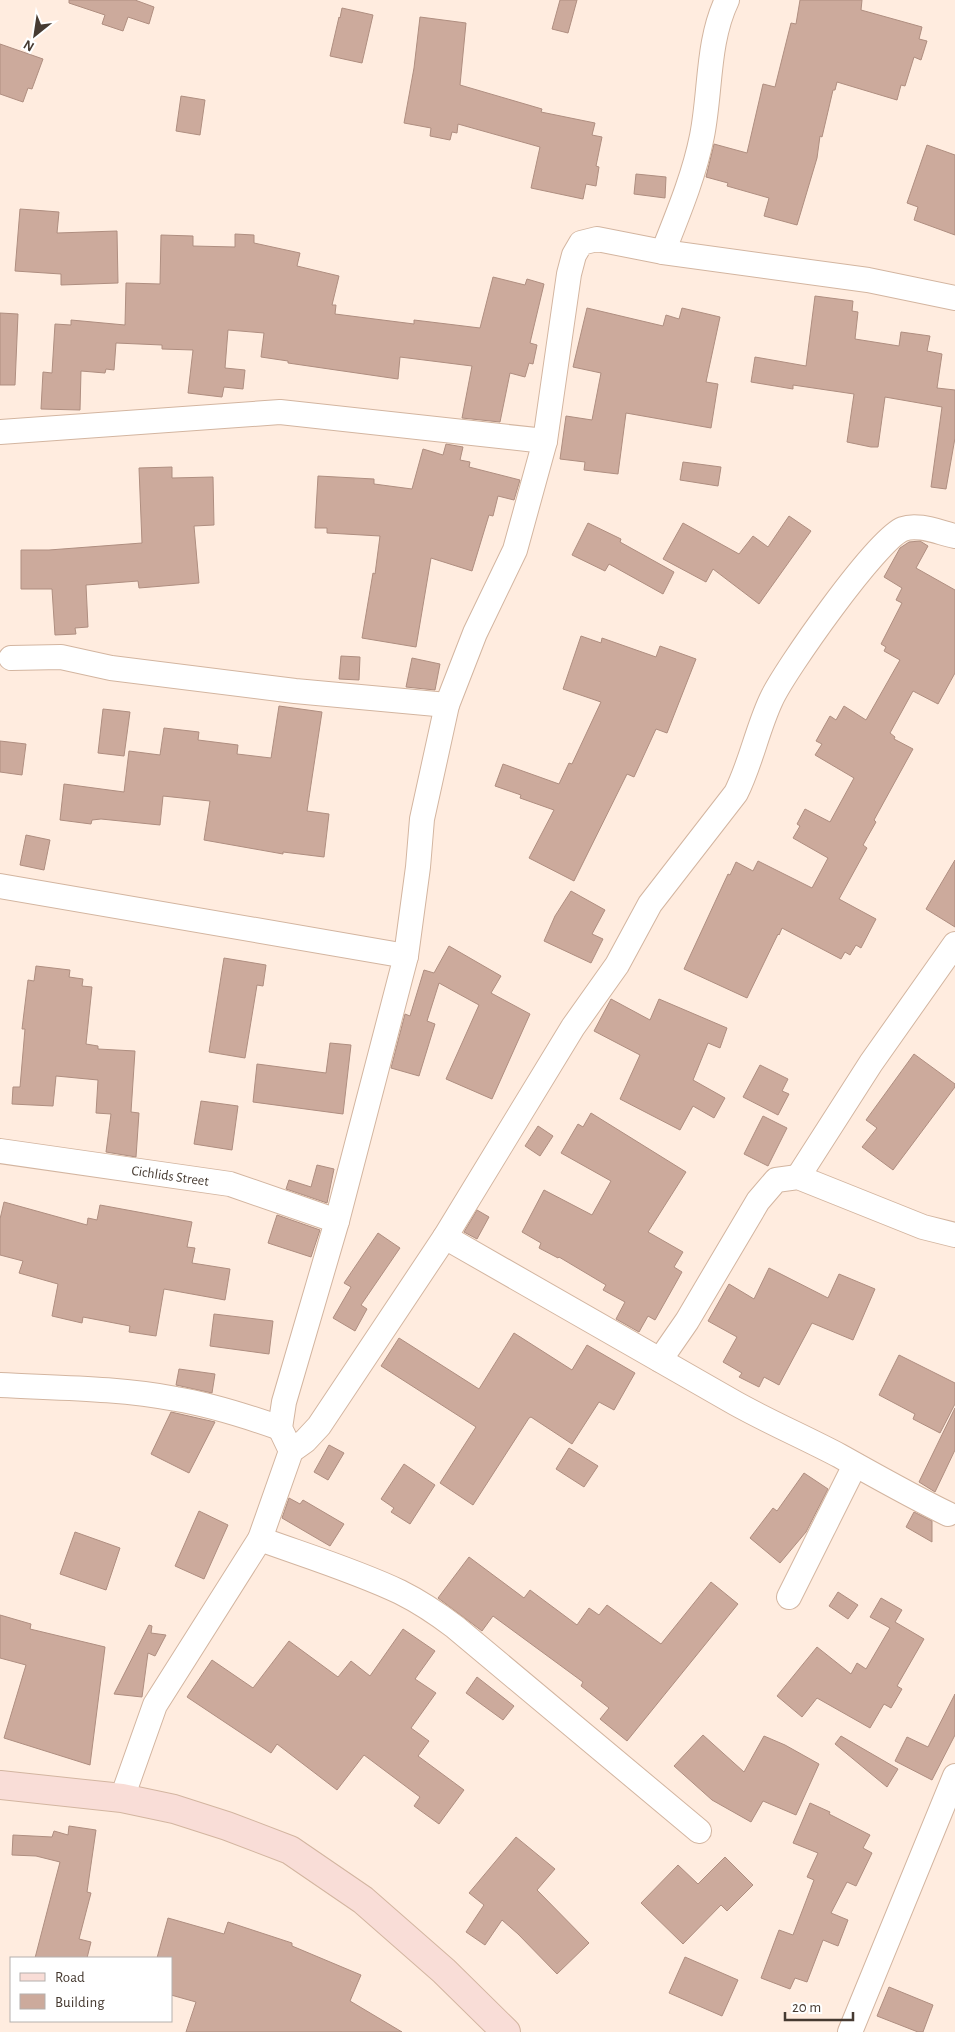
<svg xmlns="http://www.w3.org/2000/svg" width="955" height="2032" font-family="'Alegreya Sans',sans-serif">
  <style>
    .building { fill: #ccaa9c; stroke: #af8e80 }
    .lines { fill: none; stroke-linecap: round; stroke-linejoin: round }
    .street-casing { stroke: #d3b5a0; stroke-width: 26 }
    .secondary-casing { stroke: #d3b5a0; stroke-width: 30 }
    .street { stroke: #fff; stroke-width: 24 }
    .secondary { stroke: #f9ddd7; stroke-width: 28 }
    .labels { text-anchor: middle; stroke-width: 5; stroke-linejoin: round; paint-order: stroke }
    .street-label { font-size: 14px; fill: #463a31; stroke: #fff }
  </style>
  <rect width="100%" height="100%" fill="#ffecdf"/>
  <g class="building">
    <path d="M69,0H135L154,7L149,24L128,17L123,31L102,24L105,15L69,3Z"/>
    <path d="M560,0H577L568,33L552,29Z"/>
    <path d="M800,0H862L861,10L922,27L919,39L927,41L921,60L914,57L905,86L901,85L897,100L837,82L835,90H833L822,137L820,136L817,158L797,225L764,216L769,198L727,186L728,183L706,177L714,144L747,153L763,84L775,87L791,23L796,24Z"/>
    <path d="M342,8L373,15L362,63L330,56L339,17L340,18Z"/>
    <path d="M420,17L466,23L460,85L542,109L541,112L595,123L592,135L602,137L596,166L599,167L596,186L586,184L583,199L531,188L540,147L458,124L457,133L452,132L450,140L430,136L431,128L404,123L414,68Z"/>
    <path d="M0,44L43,59L32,89L28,88L23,102L0,94Z"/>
    <path d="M181,96L205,100L200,135L176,131Z"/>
    <path d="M927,145L955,155V235L914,220L918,207L907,203Z"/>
    <path d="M636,174L666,177L665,198L634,194Z"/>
    <path d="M20,209L59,212L57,233L117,231L118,283L61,285V274L15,271Z"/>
    <path d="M235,234L254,235V243L300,253L297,266L339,276L332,305H336L335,314L414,324V320L480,328L493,277L525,285L527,279L544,284L530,343L537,345L533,364L529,363L525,377L510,373L500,422L462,418L472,366L400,357L398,379L288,363V361L261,357L264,333L228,330L225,368L245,370L243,389L224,387L222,397L188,393L193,350L162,349V345L116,343L114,370L106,369L105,373L81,371L80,410L41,409L43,372L52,373L55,324L71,325V320L125,325L126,283L160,284L161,235L193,236V246L235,247Z"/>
    <path d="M815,296L853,301L852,311L858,312L855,339L899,346L901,332L930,336L927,351L942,354L937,388L955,390V438L946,489L931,487L942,407L885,397L878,447H871L847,442L854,394L793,385V389L751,382L755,357L806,366Z"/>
    <path d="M587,308L663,326L666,315L679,319L682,308L720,317L706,382L718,384L711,428L626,413L618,474L584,470L585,462L560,459L566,416L592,420L601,373L573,367Z"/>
    <path d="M0,313L18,314L15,385H0Z"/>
    <path d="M446,444L463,447L460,460L470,462L469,467L520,480L514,500L498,496L493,516L489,515L472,571L431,558L416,647L362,638L373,573L375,574L380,536L327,533V528H315L318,476L374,479V484L412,489L423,449L443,455Z"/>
    <path d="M683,462L721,467L718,486L680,480Z"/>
    <path d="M172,467V478L213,477L214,525L194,526L199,583L139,588L138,581L86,585L88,627L75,628L76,634L55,635L52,589H21V550H49L142,543L139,468Z"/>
    <path d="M789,516L811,531L759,604L713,569L706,582L663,559L683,523L739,554L753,536L768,547Z"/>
    <path d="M588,523L621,539L620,542L674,572L663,594L609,564L605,571L572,555Z"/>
    <path d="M920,541L928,546L916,568L955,590V673L938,704L913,691L890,733L895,737L894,739L913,749L874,820L876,822L863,845L867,848L839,899L876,919L861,948L856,945L850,955L845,952L841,959L782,928L779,935L778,934L747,998L684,969L728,874L730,875L736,862L753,871L758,861L812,888L828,858L793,838L800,826L797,824L805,809L830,822L854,778L815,755L822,744L816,741L830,716L836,720L844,706L866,720L900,660L884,651L886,647L881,644L902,603L896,600L902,588L884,577L900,548L909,542Z"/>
    <path d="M581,636L601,643L602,638L656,657L660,646L696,659L667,733L656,729L634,777L627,774L574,881L529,858L554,810L520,798L521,795L495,786L503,764L559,784L569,763L572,764L601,702L563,689Z"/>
    <path d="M341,656L360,657L359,680L339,679Z"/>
    <path d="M412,658L440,664L435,690L406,687Z"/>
    <path d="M279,706L322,712L307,811L329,814L324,857L283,852V854L204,840L210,801L163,796L160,825L101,819L92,820L91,824L60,820L64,784L124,792L129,751L160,755L164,728L199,732L198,740L238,745L237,754L271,758Z"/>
    <path d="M103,709L130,712L124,756L98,753Z"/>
    <path d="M0,741L26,744L22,775L0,772Z"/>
    <path d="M26,835L50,840L44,870L20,865Z"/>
    <path d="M955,860V927L926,909Z"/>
    <path d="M571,891L605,910L592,934L603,939L591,963L544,941L555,916Z"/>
    <path d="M449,946L501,976L491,993L530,1014L492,1099L446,1079L479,1005L439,983L427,1021L435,1024L419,1076L391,1068L405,1014L410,1016L424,970L434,973Z"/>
    <path d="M224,958L266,965L263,986L257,985L245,1058L209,1052Z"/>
    <path d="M36,966L70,970L69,977L83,979L82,986L92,987L86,1044L98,1046V1049L135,1051L131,1112L139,1113L136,1157L106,1152L111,1114L96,1113L98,1080L56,1076L53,1106L12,1104L13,1087H20L25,1029H22L28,980L34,981Z"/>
    <path d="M611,999L650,1020L659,999L727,1028L720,1048L708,1043L693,1080L725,1098L714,1118L693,1106L680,1130L620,1099L640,1055L594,1031Z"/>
    <path d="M330,1043L351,1045L343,1114L253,1102L257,1064L326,1073Z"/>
    <path d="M914,1054L955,1084V1087L893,1170L862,1147L877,1128L866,1120Z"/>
    <path d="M760,1065L788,1079L782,1091L789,1094L778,1115L743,1097Z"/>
    <path d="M201,1101L238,1106L232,1150L194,1144Z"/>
    <path d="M591,1113L686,1172L648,1232L683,1252L674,1267L682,1272L655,1320L648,1316L639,1332L616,1319L625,1302L603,1290L606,1285L559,1257L558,1258L539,1248L541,1243L522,1232L544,1190L592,1215L611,1181L561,1153L578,1124L583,1127Z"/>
    <path d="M763,1116L787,1128L768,1166L744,1154Z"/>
    <path d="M538,1126L553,1136L540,1156L525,1146Z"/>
    <path d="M317,1165L334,1169L327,1203L286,1189L289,1180L311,1187Z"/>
    <path d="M4,1202L87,1225L88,1218L97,1220L100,1205L192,1222L187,1247L195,1248L192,1263L230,1269L225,1300L164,1289L156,1336L129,1332L130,1326L83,1317L82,1323L52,1316L58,1284L19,1273L23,1261L0,1255V1219Z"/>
    <path d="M477,1210L489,1217L477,1239L464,1232Z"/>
    <path d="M277,1215L320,1230L311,1257L268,1243Z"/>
    <path d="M378,1233L400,1248L361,1305L367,1309L355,1331L333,1318L351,1287L344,1283Z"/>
    <path d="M769,1268L828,1298L839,1274L875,1289L853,1340L812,1323L779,1385L764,1377L759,1387L739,1377L742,1373L723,1362L737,1337L708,1321L729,1284L754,1299Z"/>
    <path d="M214,1314L273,1321L269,1354L210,1346Z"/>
    <path d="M514,1333L572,1370L587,1345L635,1373L614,1410L599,1402L572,1444L531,1417L529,1418L473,1505L440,1483L476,1427L381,1366L399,1338L479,1389Z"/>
    <path d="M899,1355L955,1383V1404L940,1433L913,1419L915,1414L879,1395Z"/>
    <path d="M179,1369L215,1374L212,1393L176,1385Z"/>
    <path d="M955,1408V1450L935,1492L919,1482Z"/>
    <path d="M171,1412L215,1422L189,1473L151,1454Z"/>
    <path d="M329,1445L344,1453L328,1480L314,1472Z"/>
    <path d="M569,1448L598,1466L584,1487L556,1469Z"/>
    <path d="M404,1464L435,1485L410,1524L391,1512L394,1508L381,1499Z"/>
    <path d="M804,1473L828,1489L806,1532L780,1563L750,1538L773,1508L777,1511Z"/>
    <path d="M289,1498L300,1504L303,1500L344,1524L330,1546L282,1518Z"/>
    <path d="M199,1511L228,1525L204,1579L175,1566Z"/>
    <path d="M914,1512L932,1521V1542L906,1527Z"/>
    <path d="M75,1532L120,1548L106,1590L60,1574Z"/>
    <path d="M469,1557L524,1598L530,1590L577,1625L589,1608L599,1615L607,1605L661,1644L711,1582L738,1604L627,1741L600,1719L609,1708L581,1686L583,1682L493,1616L482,1631L438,1598Z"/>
    <path d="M838,1592L858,1605L848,1619L829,1606Z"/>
    <path d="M881,1598L902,1610L895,1622L924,1639L897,1686L902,1689L891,1708L884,1704L870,1728L817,1698L802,1717L777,1696L817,1647L851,1674L857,1663L866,1669L890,1628L870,1617Z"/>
    <path d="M0,1615L31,1624L30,1629L105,1647L90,1765L4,1738L26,1665L0,1658Z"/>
    <path d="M149,1625L152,1626L151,1633L166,1635L155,1656L148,1653L142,1697L114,1694Z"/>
    <path d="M403,1629L435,1651L415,1679L436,1693L411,1728L429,1741L418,1756L464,1790L439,1824L414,1806L420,1797L364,1755L337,1790L277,1744L271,1753L187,1697L212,1660L253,1688L289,1641L338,1677L351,1661L370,1676Z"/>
    <path d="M477,1677L514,1706L503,1720L466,1693Z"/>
    <path d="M955,1694V1735L932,1780L895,1761L907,1737L928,1747Z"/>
    <path d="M703,1735L744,1772L764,1736L785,1745L819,1764L796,1815L763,1801L751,1822L712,1800L674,1766Z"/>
    <path d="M841,1736L898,1769L887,1787L835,1744Z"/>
    <path d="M810,1803L830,1812L829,1814L870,1835L863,1848L872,1853L856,1886L847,1882L831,1913L848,1920L838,1946L823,1940L807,1982L795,1978L790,1989L761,1978L779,1930L793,1935L814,1880L807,1877L818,1853L793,1843Z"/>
    <path d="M69,1826L96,1830L87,1892L91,1893L79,1939L91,1942L87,1958H35L60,1862L36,1856L12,1855L13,1835L52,1837L54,1831L68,1835Z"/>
    <path d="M516,1837L555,1869L537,1890L589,1943L557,1974L518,1934L502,1920L485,1945L466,1932L484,1905L469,1893Z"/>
    <path d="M725,1857L753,1885L727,1911L721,1905L683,1944L641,1903L678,1865L698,1884Z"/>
    <path d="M168,1918L224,1934L228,1922L292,1943V1946L361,1975L350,2001L402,2032H186L196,2002L171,1995V1958H157Z"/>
    <path d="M685,1957L738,1980L722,2016L669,1993Z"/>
    <path d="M889,1987L933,2005L923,2032H918L877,2016Z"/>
  </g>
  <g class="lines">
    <defs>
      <g id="street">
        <path d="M663,252C678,214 694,176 702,136C711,90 707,42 727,0"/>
        <path d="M0,432L280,412L545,441"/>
        <path d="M11,658L61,657L111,668L295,691L447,705"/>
        <path d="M0,886L406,956"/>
        <path id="s1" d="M0,1151L230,1184L337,1221"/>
        <path d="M798,1177L871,1063L955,944"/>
        <path d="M445,1237L735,1403C769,1422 806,1438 840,1456C876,1476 911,1496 948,1514"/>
        <path d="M660,1360L687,1321L758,1201L776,1180L798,1177L923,1227L955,1235"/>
        <path d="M0,1385C59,1388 119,1388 176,1399C212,1405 246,1416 280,1428"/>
        <path d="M291,1451L280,1428L284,1402L337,1221L406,956L418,867L422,819L447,705L475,633L515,550L545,441L569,274L574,255L581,243L597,239L663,252L868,280L955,298"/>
        <path d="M260,1539C307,1556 356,1571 400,1592C420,1602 438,1614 455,1627L699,1831"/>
        <path d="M789,1597L855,1465"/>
        <path d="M122,1798L155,1705L260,1539L291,1451L305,1441L319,1426L445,1237L573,1027L617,965L650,904L736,793C751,763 757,730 771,700C784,671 877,539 903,529C918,523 940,533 955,536"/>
        <path d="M850,2032L955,1776"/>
      </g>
      <path id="secondary" d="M0,1785L122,1798L174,1809L227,1826L290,1850L363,1900L444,1971L506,2032"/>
    </defs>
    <use href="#street" class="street-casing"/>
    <use href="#secondary" class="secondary-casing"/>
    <use href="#street" class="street"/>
    <use href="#secondary" class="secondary"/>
  </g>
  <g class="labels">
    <g class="street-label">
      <text dy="5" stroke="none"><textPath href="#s1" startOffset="172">Cichlids Street</textPath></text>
    </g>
  </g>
  <rect x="10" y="1957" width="162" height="65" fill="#ffffff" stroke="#b5b0ad"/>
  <rect x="20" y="1973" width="25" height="8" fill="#f9ddd7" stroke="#b5b0ad"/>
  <text x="55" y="1982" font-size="15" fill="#463a31">Road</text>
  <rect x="20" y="1994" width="25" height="15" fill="#ccaa9c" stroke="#b5b0ad"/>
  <text x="55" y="2007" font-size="15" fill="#463a31">Building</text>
  <g transform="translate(35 35) rotate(210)" stroke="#ffffff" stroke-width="4" paint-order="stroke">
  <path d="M0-4L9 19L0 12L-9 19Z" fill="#463a31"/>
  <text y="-8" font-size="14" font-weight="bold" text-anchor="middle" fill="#463a31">N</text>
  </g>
  <path d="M785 2012v8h68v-8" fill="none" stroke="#463a31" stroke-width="2.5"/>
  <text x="792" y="2012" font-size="15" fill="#463a31" stroke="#ffffff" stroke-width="4" paint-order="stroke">20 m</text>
</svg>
